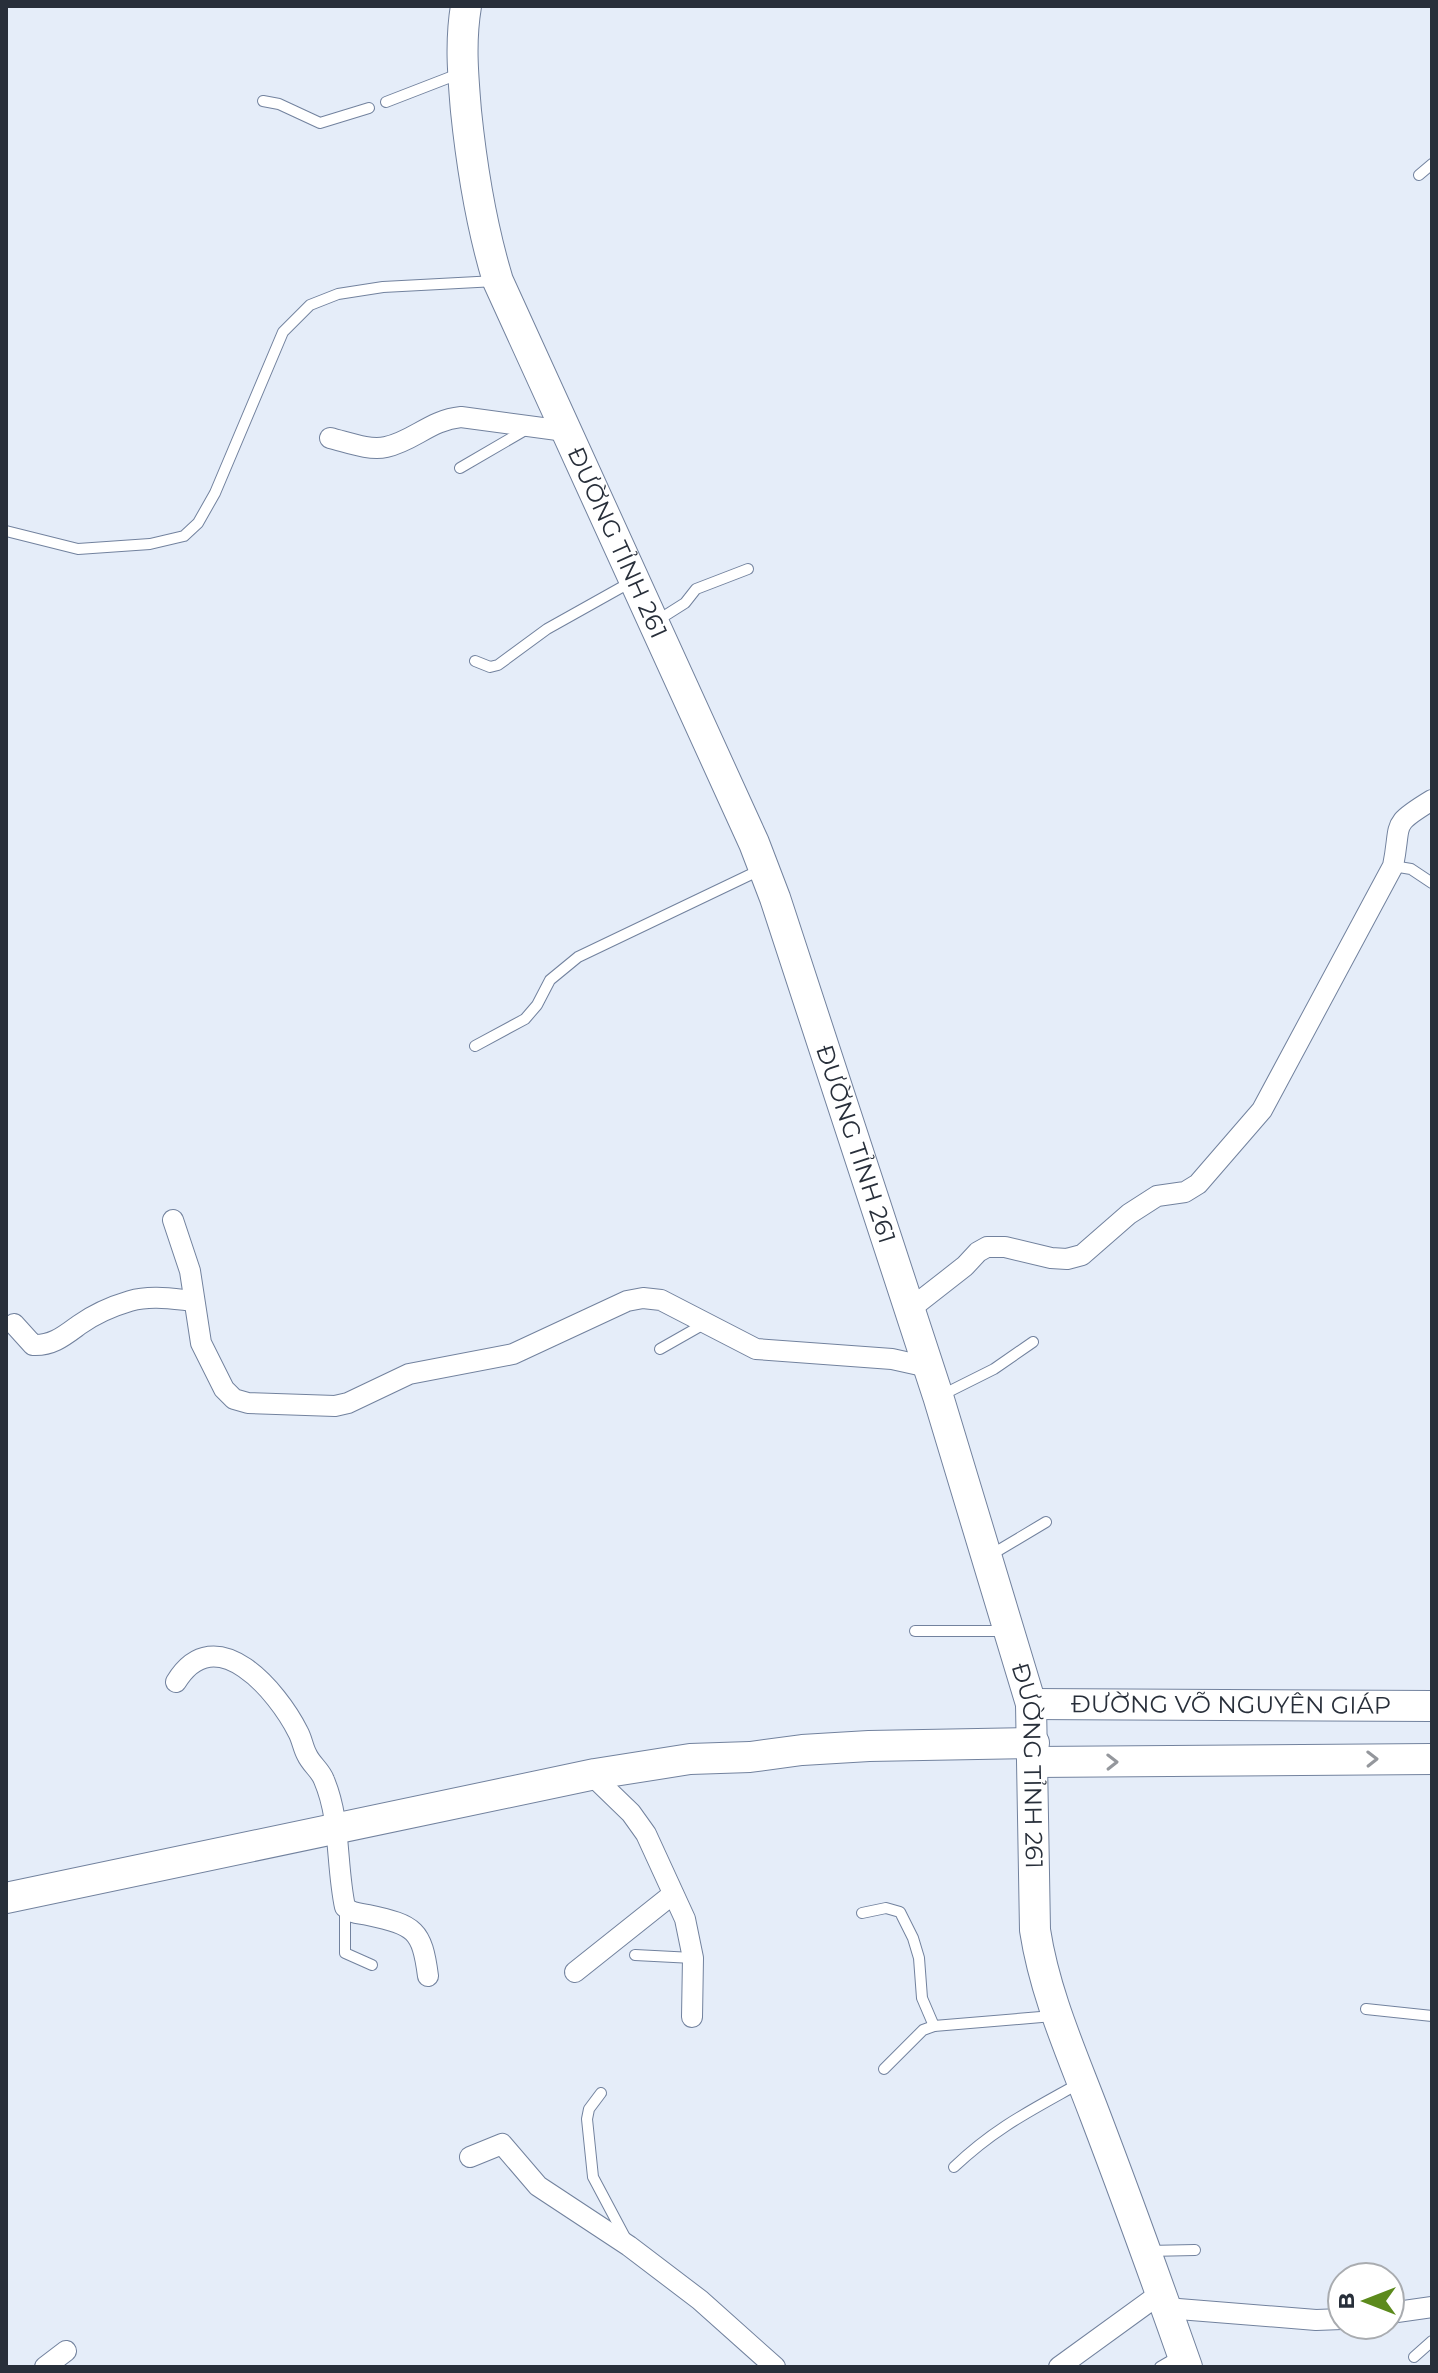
<svg xmlns="http://www.w3.org/2000/svg" width="1438" height="2373" font-family="Montserrat,sans-serif">
  <style>
    .lines { fill: none; stroke-linecap: round; stroke-linejoin: round }
    .lane-casing { stroke: #72829e; stroke-width: 12 }
    .street-casing { stroke: #72829e; stroke-width: 22 }
    .secondary-casing { stroke: #72829e; stroke-width: 32 }
    .lane { stroke: #fff; stroke-width: 10 }
    .street { stroke: #fff; stroke-width: 20 }
    .secondary { stroke: #fff; stroke-width: 30 }
    .oneway { stroke: #94979c }
    .labels { text-anchor: middle; stroke-width: 7; stroke-linejoin: round; paint-order: stroke }
    .street-label { font-size: 24px; fill: #282f3a; stroke: #fff }
  </style>
  <rect width="100%" height="100%" fill="#e5edf9"/>
  <g class="lines">
    <defs>
      <g id="lane">
        <path d="M263,101L279,104L320,123L369,108"/>
        <path d="M386,102L461,73"/>
        <path d="M1419,175L1432,164"/>
        <path d="M460,468L527,429"/>
        <path d="M6,531L78,549L150,544L184,536L198,523L215,493L283,332L310,305L338,294L383,287L496,281"/>
        <path d="M655,622L685,603L696,589L748,569"/>
        <path d="M475,661L490,667L498,665L547,629L631,582"/>
        <path d="M1393,866L1411,869L1432,883"/>
        <path d="M475,1046L525,1019L537,1005L550,980L578,957L760,870"/>
        <path d="M660,1349L704,1324"/>
        <path d="M940,1396L994,1369L1033,1342"/>
        <path d="M989,1556L1046,1522"/>
        <path d="M915,1631H1005"/>
        <path d="M345,1909V1953L372,1965"/>
        <path d="M862,1913L886,1908L900,1912L913,1938L919,1958L922,1998L934,2026"/>
        <path d="M635,1955L693,1958"/>
        <path d="M1366,2009L1432,2016"/>
        <path d="M884,2069L923,2030L934,2026L1053,2016"/>
        <path d="M601,2093L589,2109L587,2119L593,2177L627,2241"/>
        <path d="M954,2167C995,2128 1030,2111 1078,2084"/>
        <path d="M1148,2251L1195,2250"/>
        <path d="M1414,2357L1432,2341"/>
        <path d="M1160,2367L1179,2356"/>
      </g>
      <g id="street">
        <path d="M330,438C347,442 369,451 386,447C414,441 430,420 461,417L565,431"/>
        <path d="M173,1220L190,1271L201,1343L224,1389L234,1399L248,1403L335,1406L348,1403L409,1374L513,1354L627,1301L643,1298L661,1300L756,1349L892,1359L928,1367"/>
        <path d="M910,1309L965,1266L978,1252L987,1247H1005L1051,1258L1067,1259L1082,1255L1129,1214L1157,1196L1185,1192L1198,1184L1262,1110L1393,866C1402,822 1389,826 1432,800"/>
        <path d="M14,1324L33,1345C52,1346 64,1336 79,1325C93,1315 113,1306 130,1301C151,1295 173,1299 194,1301"/>
        <path d="M176,1682C216,1617 278,1692 298,1732C302,1739 303,1748 307,1755C311,1764 321,1771 324,1780C341,1820 336,1865 345,1907C352,1914 359,1913 368,1915C415,1925 422,1930 428,1976"/>
        <path d="M595,1774L599,1782L631,1813L646,1834L685,1919L693,1958L692,2017"/>
        <path d="M575,1972L673,1894"/>
        <path d="M470,2157L502,2144L538,2186L629,2246L700,2300L775,2367"/>
        <path d="M1166,2308L1316,2320L1342,2319"/>
        <path d="M1390,2313L1432,2307"/>
        <path d="M45,2367L66,2351"/>
        <path d="M1059,2367L1161,2293"/>
      </g>
      <g id="secondary">
        <path id="s1" d="M466,6C460,42 463,75 466,111C472,169 481,225 498,281L754,843L775,898L938,1396L1031,1704L1035,1930C1045,1995 1072,2054 1095,2115C1127,2199 1157,2282 1187,2367"/>
        <path id="s2" d="M1031,1704L1432,1706"/>
        <path d="M1034,1762L1432,1759"/>
        <path d="M6,1898L595,1774L690,1759L750,1757L802,1750L869,1746L1034,1743"/>
      </g>
    </defs>
    <use href="#lane" class="lane-casing"/>
    <use href="#street" class="street-casing"/>
    <use href="#secondary" class="secondary-casing"/>
    <use href="#lane" class="lane"/>
    <use href="#street" class="street"/>
    <use href="#secondary" class="secondary"/>
  </g>
  <defs><path id="oneway-chevron" d="M-2-3.5L2.5 0L-2 3.5" fill="none" stroke-width="1.6" stroke-linecap="round" stroke-linejoin="round" transform="scale(2)"/></defs>
  <g class="oneway">
    <use href="#oneway-chevron" transform="translate(1372 1759) rotate(-1)"/>
    <use href="#oneway-chevron" transform="translate(1112 1762) rotate(-1)"/>
  </g>
  <g class="labels">
    <g class="street-label">
      <text dy="8" stroke="none"><textPath href="#s1" startOffset="566">ĐƯỜNG TỈNH 261</textPath></text>
      <text dy="8" stroke="none"><textPath href="#s1" startOffset="1214">ĐƯỜNG TỈNH 261</textPath></text>
      <text dy="8" stroke="none"><textPath href="#s2" startOffset="200">ĐƯỜNG VÕ NGUYÊN GIÁP</textPath></text>
      <text dy="8" stroke="none"><textPath href="#s1" startOffset="1862">ĐƯỜNG TỈNH 261</textPath></text>
    </g>
  </g>
  <rect width="1438" height="2373" fill="none" stroke="#282f3a" stroke-width="16"/>
  <g transform="translate(1366 2301) rotate(270)"><circle r="38" fill="#ffffff" stroke="#a9acb0" stroke-width="2"/>
  <path d="M0-6L14 30L0 20L-14 30Z" fill="#5c8a1c"/>
  <text y="-12" font-size="22" font-weight="bold" text-anchor="middle" fill="#282f3a">B</text>
  </g>
</svg>
